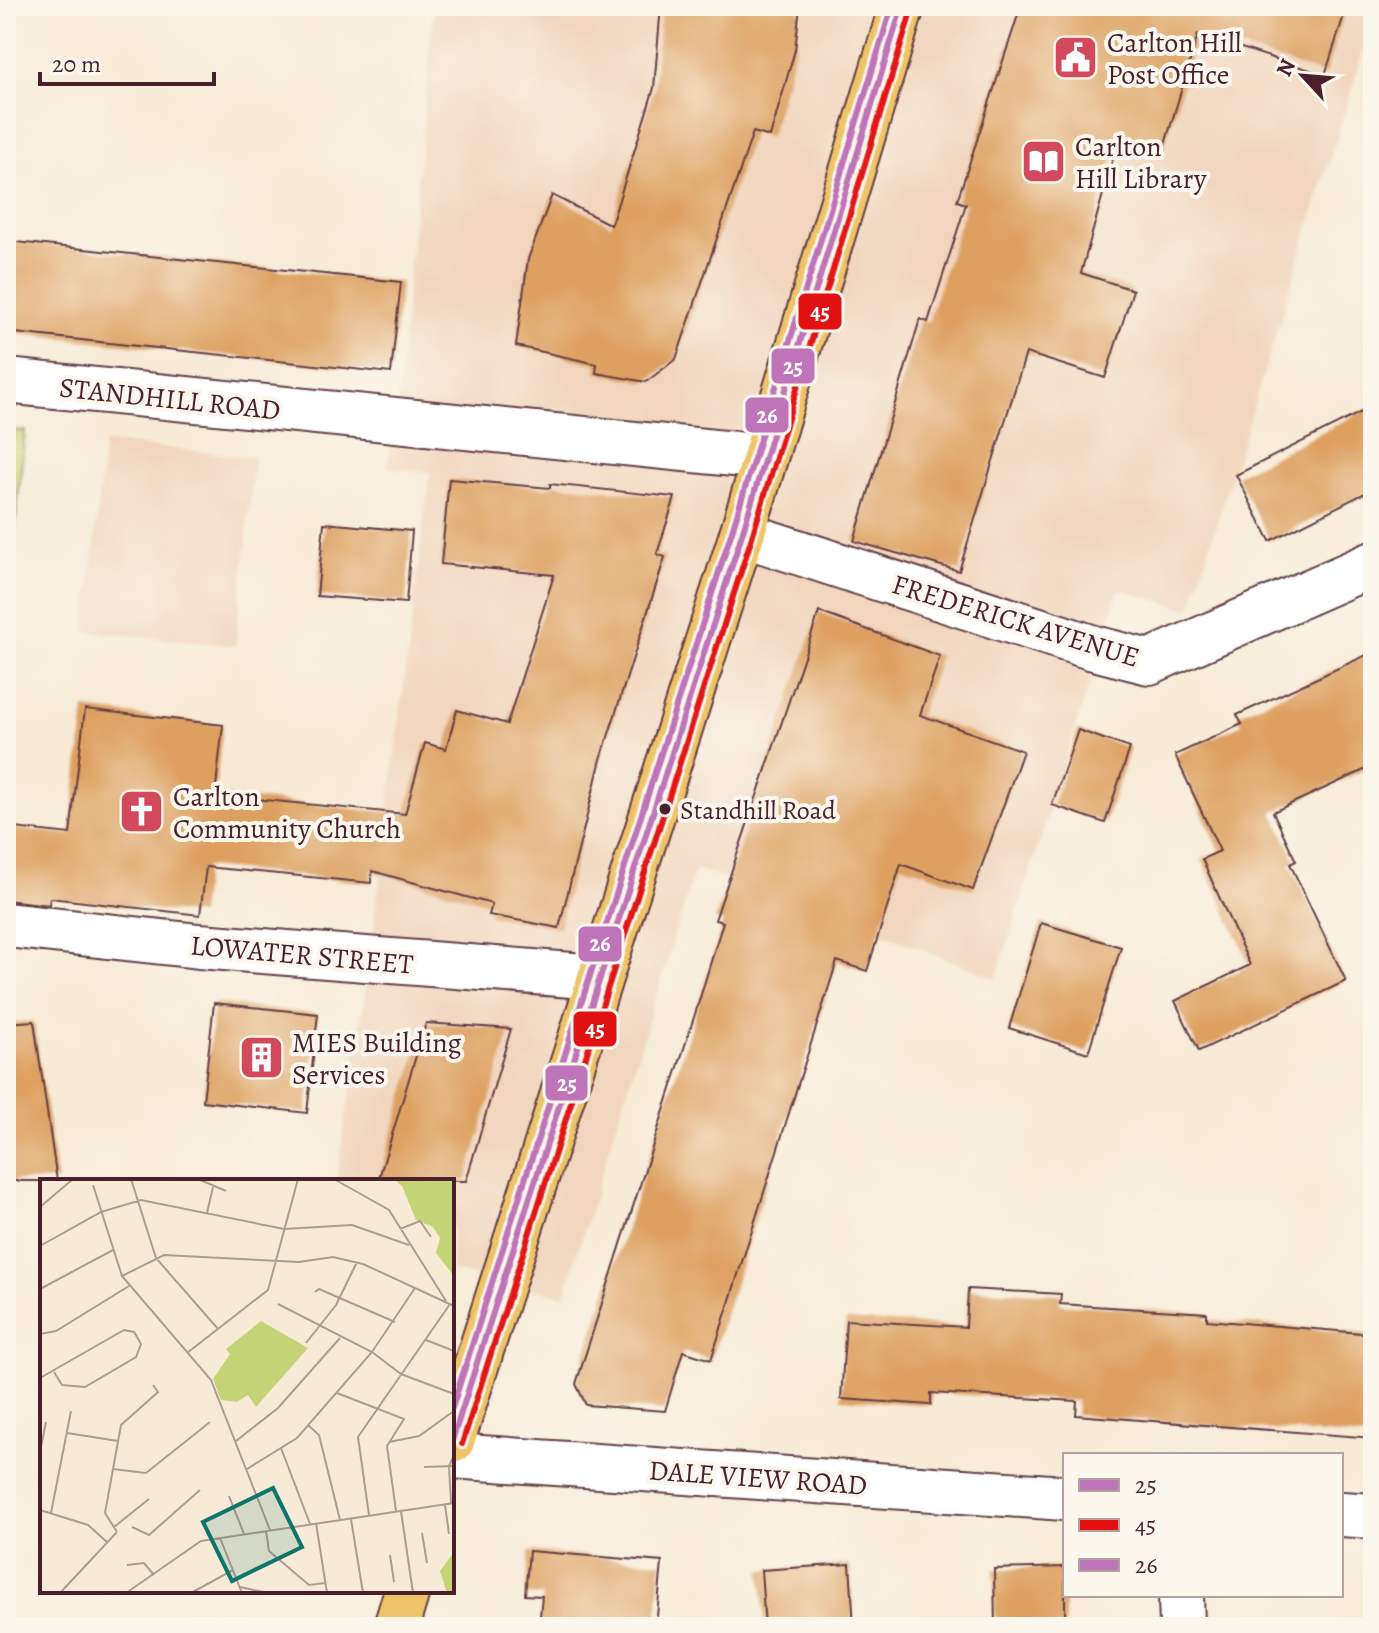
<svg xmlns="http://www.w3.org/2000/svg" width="1379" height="1633" font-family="Alegreya,serif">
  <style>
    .built { fill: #f1d5bd }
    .green { fill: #c5d476; stroke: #887a50; stroke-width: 2 }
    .building { fill: #dda061 }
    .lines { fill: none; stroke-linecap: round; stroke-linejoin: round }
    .minor-casing { stroke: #643e45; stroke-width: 48 }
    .major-casing { stroke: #643e45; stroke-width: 48 }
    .minor { stroke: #fff; stroke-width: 44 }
    .major { stroke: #efc469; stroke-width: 44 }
    .bus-1-casing { stroke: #fbf7ec; stroke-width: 12 }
    .bus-2-casing { stroke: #fbf7ec; stroke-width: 12 }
    .bus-3-casing { stroke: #fbf7ec; stroke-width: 12 }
    .bus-1 { stroke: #bf73b8; stroke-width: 6 }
    .bus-2 { stroke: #e21212; stroke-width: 6 }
    .bus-3 { stroke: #bf73b8; stroke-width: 6 }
    .bus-dot { fill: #4a1f2b; stroke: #fbf7ec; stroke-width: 3 }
    .labels { text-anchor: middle; stroke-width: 8; stroke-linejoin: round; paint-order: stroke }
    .bus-label { font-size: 26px; fill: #4a1f2b; stroke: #fbf7ec; text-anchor: start }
    .poi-label { font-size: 28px; fill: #4a1f2b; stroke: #fbf7ec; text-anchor: start }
    .street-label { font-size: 28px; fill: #4a1f2b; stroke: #fbf7ec }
    .inset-road { fill: none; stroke: #b29992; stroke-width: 2 }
    .view { fill: #0f766e; fill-opacity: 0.15; stroke: #0f766e; stroke-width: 4 }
    .inset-edge { fill: none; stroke: #4a1f2b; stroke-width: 4 }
    .line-badge { stroke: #fbf7ec; stroke-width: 3 }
    .badge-label { font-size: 22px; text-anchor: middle; font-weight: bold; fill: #fff }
  </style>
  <rect width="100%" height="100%" fill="#fbf7ec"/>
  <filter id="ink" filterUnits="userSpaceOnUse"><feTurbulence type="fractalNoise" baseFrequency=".0125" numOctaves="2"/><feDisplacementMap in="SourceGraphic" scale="16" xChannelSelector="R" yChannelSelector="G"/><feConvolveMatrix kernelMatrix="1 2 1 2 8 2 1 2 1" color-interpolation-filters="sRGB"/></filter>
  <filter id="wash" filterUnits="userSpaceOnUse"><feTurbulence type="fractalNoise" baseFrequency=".006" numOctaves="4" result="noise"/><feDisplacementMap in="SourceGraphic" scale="32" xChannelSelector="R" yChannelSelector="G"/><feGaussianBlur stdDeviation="1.8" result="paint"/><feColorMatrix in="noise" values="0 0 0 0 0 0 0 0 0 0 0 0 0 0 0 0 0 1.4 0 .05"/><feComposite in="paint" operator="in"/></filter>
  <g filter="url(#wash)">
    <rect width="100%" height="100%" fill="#f7ebd7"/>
    <g class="built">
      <path d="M434,6H1373V21L1190,610L1119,589L996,979L803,902L695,869L564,1296L452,1271V1181H336L367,981L430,472L387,468L398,393Z"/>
      <path d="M104,442L254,457L236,646L86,631Z"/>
    </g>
    <path class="green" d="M6,430L25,431L6,617Z"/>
    <g id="blocks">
      <g class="building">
        <path d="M661,6H800L795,50L770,137L753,132L676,359L646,382L596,373L597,364L516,346L528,259L552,195L611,225L654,88Z"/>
        <path d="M1021,6H1347L1325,75L1198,34L1161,158L1117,144L1081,273L1133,290L1105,378L1026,353L959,571L854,541L920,319L928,322L966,204L957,201Z"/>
        <path d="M6,241L401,282L391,373L6,332Z"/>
        <path d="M1373,406V489L1270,541L1236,475Z"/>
        <path d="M449,479L550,488V484L675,497L657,554L665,557L601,759L559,928L489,915L492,904L372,871L371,883L206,867L200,915L50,898L49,905L6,900V827L70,834L85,709L223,725L215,795L405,814L425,743L446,749L457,710L507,724L554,575L441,564Z"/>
        <path d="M324,523L412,531L406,603L317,596Z"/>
        <path d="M819,612L940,656L920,715L1023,751L973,890L901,864L867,971L837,961L711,1360L683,1351L665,1411L586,1405L576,1384L696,1011L723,922L715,920Z"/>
        <path d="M1373,652V766L1273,812L1296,861L1290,864L1346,981L1199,1051L1175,1001L1250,965L1202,859L1220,851L1175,755L1242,724L1237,715Z"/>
        <path d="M1078,730L1130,748L1105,823L1052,805Z"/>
        <path d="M1041,923L1121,947L1088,1053L1009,1028Z"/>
        <path d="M214,1003L318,1014L307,1113L203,1101Z"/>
        <path d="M34,1021L57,1181H6V1023Z"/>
        <path d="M426,1023L511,1029L466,1181H378Z"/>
        <path d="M968,1289L1061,1294L1060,1304L1207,1313V1320L1373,1334V1438L1076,1415L1077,1401L931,1393V1405L841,1399L846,1320L966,1327Z"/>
        <path d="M529,1551L662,1562L656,1627H539L542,1596L525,1595Z"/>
        <path d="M850,1564L854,1627H765L761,1570Z"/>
        <path d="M1065,1567V1627H995L994,1569Z"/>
      </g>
    </g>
  </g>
  <g filter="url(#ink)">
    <use href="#blocks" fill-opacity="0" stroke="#643e45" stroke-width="2"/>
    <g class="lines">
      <defs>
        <g id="minor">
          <path d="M6,381L764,457"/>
          <path d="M742,534L1094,648L1149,662L1373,564"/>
          <path d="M6,925L199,946L598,977"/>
          <path d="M452,1456L1065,1498"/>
          <path d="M1341,1514L1373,1516"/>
          <path d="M1181,1595L1182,1627"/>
        </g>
        <g id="major">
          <path d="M452,1441L742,534L902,6"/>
          <path d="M396,1627L407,1591"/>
        </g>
      </defs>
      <use href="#minor" class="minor-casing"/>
      <use href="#major" class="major-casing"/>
      <use href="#minor" class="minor"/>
      <use href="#major" class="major"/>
      <defs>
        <path id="bus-1" d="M452,1441L742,534L902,6"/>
        <path id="bus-2" d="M462,1444L752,537L912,9"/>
        <path id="bus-3" d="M452,1408L732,531L892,6"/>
      </defs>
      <use href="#bus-1" class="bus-1-casing"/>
      <use href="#bus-2" class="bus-2-casing"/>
      <use href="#bus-3" class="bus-3-casing"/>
      <use href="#bus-1" class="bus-1"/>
      <use href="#bus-2" class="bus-2"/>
      <use href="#bus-3" class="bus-3"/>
    </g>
  </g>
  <defs>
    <symbol id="civic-square" viewBox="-11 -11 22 22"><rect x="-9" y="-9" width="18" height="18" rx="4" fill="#d1495b" stroke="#fbf7ec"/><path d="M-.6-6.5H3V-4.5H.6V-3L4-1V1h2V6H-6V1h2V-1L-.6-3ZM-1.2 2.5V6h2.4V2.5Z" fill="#fff"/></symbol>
    <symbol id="library-square" viewBox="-11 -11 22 22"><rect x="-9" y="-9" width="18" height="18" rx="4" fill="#d1495b" stroke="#fbf7ec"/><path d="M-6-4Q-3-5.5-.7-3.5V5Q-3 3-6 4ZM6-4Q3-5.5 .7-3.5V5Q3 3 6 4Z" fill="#fff"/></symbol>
    <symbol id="church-square" viewBox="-11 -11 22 22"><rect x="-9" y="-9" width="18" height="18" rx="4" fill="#d1495b" stroke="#fbf7ec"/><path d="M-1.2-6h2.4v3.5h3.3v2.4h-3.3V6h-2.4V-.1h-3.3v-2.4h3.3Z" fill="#fff"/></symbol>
    <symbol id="building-square" viewBox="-11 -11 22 22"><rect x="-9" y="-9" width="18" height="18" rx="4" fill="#d1495b" stroke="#fbf7ec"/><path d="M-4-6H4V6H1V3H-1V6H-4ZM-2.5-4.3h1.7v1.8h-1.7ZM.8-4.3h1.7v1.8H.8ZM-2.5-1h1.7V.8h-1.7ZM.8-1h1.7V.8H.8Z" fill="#fff"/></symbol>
  </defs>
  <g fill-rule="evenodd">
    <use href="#civic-square" x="1050" y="32" width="51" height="51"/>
    <use href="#library-square" x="1018" y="136" width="51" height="51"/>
    <use href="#church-square" x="116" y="786" width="51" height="51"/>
    <use href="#building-square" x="236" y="1032" width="51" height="51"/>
  </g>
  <circle class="bus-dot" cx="665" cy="809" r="7"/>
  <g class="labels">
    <g class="bus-label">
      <text x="680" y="819">Standhill Road</text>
    </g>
    <g class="poi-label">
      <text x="1107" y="52">Carlton Hill<tspan x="1107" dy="32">Post Office</tspan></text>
      <text x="1075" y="156">Carlton<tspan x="1075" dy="32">Hill Library</tspan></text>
      <text x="173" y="806">Carlton<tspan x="173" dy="32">Community Church</tspan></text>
      <text x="292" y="1052">MIES Building<tspan x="292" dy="32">Services</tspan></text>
    </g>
    <g class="street-label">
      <text transform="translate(170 398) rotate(6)" y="10">STANDHILL ROAD</text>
      <text transform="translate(1016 620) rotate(17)" y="10">FREDERICK AVENUE</text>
      <text transform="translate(302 954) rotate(5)" y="10">LOWATER STREET</text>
      <text transform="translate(758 1477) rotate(4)" y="10">DALE VIEW ROAD</text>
    </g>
  </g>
  <g transform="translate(40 1179)">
    <rect width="414" height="414" fill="#f7ebd7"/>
    <path d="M354,0H414V97L396,74L400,59L393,48L376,41L362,7ZM221,142L268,169L216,228L208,216L197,223L181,221L173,200L190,175L186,170ZM414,373V414H407L400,392Z" fill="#c5d476"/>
    <path class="inset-road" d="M91,0L116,79L178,150M158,0L186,12M294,0L349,31L406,122M53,6L82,97L171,201L230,351M0,28L33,0M167,34L173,8M360,50L380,42L391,58M0,67L61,33L101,21L244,50L312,46L369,66M82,97L124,76L259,83L293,78L323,85L414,127M0,110L73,71M275,113L279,110L355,143M238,125L332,173L361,195L414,215M0,155L16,152L89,107M386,161L414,172M266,164L296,126L317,83M147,174L228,111L258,0M0,199L84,151L94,153L101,165L96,178L45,208L22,206L14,193M297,214L364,240L347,267L356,332M268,246L279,256L300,341M27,254L78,262M196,262L238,229L300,159M349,263L379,257L414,232M241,269L270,345M0,273L6,243M384,288L414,287M73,290L106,294L170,243M207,290L257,259L332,173L375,109M189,317L204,355M411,324L409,287L414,276M405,326L409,355M0,331L48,346L68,364M361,332L373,414M11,334L31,232M329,336L318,258L410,125M311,340L323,414M276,344L287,414M74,348L109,320M92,348L109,356L160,311M226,352L229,372L269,406L285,404M77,353L65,334L81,246L118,213L113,206M382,354L387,384M180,359L202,414M350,376L354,403M87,386L104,384L114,396M200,408L228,414M20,414L77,353M86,414L161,362L414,324M151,414L193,391"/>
    <path class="view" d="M233,309L262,368L192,402L163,343Z"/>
    <rect width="414" height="414" class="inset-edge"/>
  </g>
  <g class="line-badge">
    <rect x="797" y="292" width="46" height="39" rx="8" fill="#e21212"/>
    <rect x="770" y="347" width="46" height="38" rx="8" fill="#bf73b8"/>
    <rect x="744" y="396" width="46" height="38" rx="8" fill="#bf73b8"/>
    <rect x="577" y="925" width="46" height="38" rx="8" fill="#bf73b8"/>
    <rect x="572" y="1010" width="46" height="38" rx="8" fill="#e21212"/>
    <rect x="544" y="1064" width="45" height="38" rx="8" fill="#bf73b8"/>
  </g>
  <g class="badge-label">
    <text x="820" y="319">45</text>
    <text x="793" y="374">25</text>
    <text x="767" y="423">26</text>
    <text x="600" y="951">26</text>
    <text x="595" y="1036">45</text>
    <text x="567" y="1091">25</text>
  </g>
  <rect width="1379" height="1633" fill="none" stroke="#fbf7ec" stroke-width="32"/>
  <rect x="1063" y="1453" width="280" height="144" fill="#fbf7ec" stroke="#b4a19f" stroke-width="2"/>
  <rect x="1079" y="1479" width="40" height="12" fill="#bf73b8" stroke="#b4a19f" stroke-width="2"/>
  <text x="1135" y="1493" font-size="24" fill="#4a1f2b">25</text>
  <rect x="1079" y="1519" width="40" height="12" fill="#e21212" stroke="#b4a19f" stroke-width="2"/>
  <text x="1135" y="1533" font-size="24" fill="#4a1f2b">45</text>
  <rect x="1079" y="1559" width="40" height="12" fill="#bf73b8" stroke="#b4a19f" stroke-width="2"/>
  <text x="1135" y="1573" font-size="24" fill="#4a1f2b">26</text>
  <g transform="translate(1303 76) rotate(296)" stroke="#fbf7ec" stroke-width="6" paint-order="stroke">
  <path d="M0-6L14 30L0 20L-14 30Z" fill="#4a1f2b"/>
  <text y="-12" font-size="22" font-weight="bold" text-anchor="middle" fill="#4a1f2b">N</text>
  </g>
  <path d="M40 72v12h174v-12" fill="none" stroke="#4a1f2b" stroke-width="4"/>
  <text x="52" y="72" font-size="24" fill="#4a1f2b" stroke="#fbf7ec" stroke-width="6" paint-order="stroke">20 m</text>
</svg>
